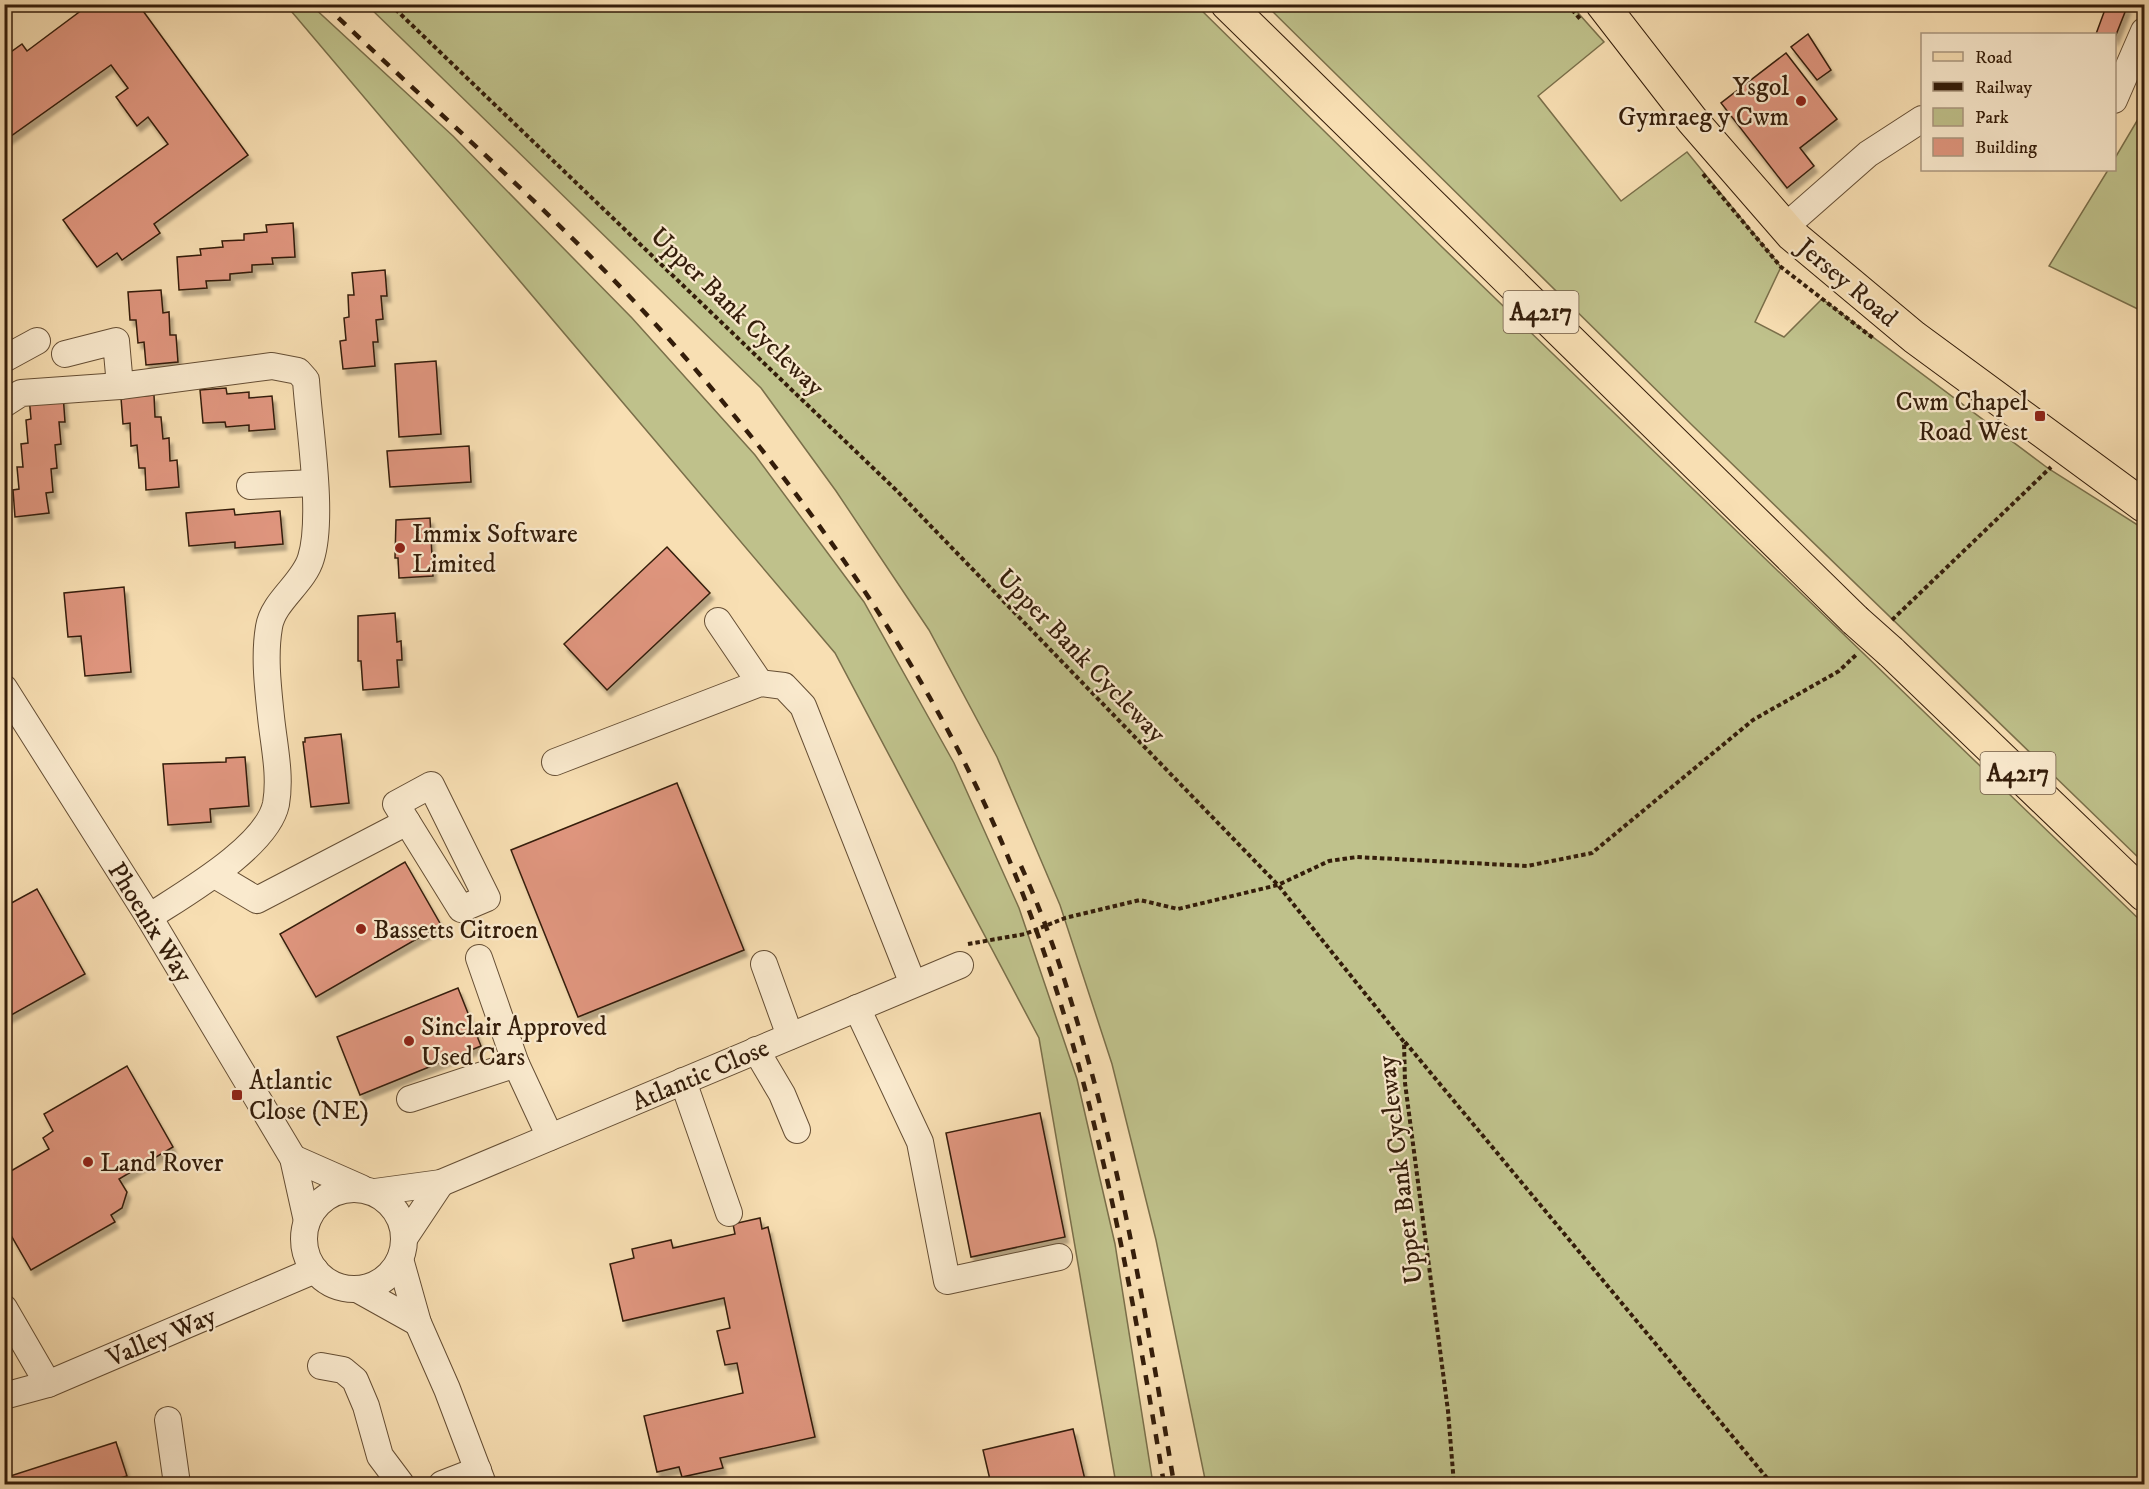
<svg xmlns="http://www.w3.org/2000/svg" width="2149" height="1489" font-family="'IM FELL DW Pica',serif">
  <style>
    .green { fill: #bfc18b; stroke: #7a6f4a; stroke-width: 1.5 }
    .building { fill: #e0967f; stroke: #341d0a; stroke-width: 1.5; filter: url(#shadow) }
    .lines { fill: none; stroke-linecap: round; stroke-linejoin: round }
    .minor-casing { stroke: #654e34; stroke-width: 28 }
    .major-casing { stroke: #341d0a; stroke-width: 34 }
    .path { stroke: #341d0a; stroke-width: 4; stroke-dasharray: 4.5 3; stroke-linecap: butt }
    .minor { stroke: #faeace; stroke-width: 26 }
    .major { stroke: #f8dfb3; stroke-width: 32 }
    .rail { stroke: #341d0a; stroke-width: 4.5; stroke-dasharray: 10 10; stroke-linecap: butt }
    .major-bridge-casing { stroke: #341d0a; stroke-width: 34; stroke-linecap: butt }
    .major-bridge { stroke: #f8dfb3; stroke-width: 32 }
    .poi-dot { fill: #8f2418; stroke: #faeace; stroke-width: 2 }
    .labels { text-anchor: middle; stroke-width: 4.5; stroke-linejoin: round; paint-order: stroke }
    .shield { fill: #faeace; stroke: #6f5a45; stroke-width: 1.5 }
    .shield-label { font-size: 24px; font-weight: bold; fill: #341d0a }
    .poi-label { font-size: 26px; fill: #341d0a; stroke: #faeace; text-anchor: start }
    .street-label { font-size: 26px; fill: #341d0a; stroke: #faeace }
  </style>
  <defs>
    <filter id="shadow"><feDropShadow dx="3.5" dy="6" stdDeviation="1.5" flood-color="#0004"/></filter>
  </defs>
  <rect width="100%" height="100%" fill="#f8dfb3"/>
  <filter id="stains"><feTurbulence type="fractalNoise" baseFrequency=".00333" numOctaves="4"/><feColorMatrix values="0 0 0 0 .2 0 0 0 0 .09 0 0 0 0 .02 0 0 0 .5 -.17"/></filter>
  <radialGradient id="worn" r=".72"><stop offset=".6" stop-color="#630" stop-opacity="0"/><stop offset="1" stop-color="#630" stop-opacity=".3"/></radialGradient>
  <g class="green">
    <path d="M286,5H311L453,136L632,318L755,455L864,602L954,763L1019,908L1077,1079L1115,1244L1153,1484H1116L1039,1038L835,653Z"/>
    <path d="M367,5H1196L1442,247L2144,924V1484H1206L1156,1240L1112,1064L1060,905L997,757L929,630L836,491L761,388Z"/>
    <path d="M1266,5H1571L1604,42L1538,96L1621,201L1687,152L1781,267L1755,322L1784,337L1822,299L2049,469L2144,529V863L1693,426Z"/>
    <path d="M2144,109V312L2049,266L2108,170H2114L2115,158Z"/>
  </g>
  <g class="building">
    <path d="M90,4H138L248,155L154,224L160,233L122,260L117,253L97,267L63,220L168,144L148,117L137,126L116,97L128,88L111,65L4,141V57L22,44L27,51Z"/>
    <path d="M2107,4L2127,7L2114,40V34H2096Z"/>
    <path d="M1808,34L1831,70L1817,80L1791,47Z"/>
    <path d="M1786,53L1837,119L1800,148L1814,166L1787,188L1721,103Z"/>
    <path d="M293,223L295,257L272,258L273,264L252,265V272L230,274V280L206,281L207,288L179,290L177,257L201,255L200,249L223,247L222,241L244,240V234L267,232L266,225Z"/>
    <path d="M385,270L387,296H381L383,319L376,320L378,342H373L375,366L343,369L340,341L346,340L344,318L349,317L348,295H354L352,273Z"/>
    <path d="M161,290L163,313L169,312L170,335H176L178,362L146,365L144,342L138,343L136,320H130L128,292Z"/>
    <path d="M436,361L441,434L399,437L395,364Z"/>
    <path d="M226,388L227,394L249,392V398L272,396L275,429L249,431V425L226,427L225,422L203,423L200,390Z"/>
    <path d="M63,394L65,422H59L61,444L55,445L57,468L51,469L53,492L46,493L49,513L15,517L13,490L19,489L17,467H23L21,444L28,443L26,420L31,419L29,397Z"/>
    <path d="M154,395L155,417H161L163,439L169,438L170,461L177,460L179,487L146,490L145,468H139L137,445L131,446L130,423L123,424L121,398Z"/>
    <path d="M469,446L471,482L390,487L387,451Z"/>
    <path d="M234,509L235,515L280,511L283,544L235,548V542L189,546L186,513Z"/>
    <path d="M430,518L433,576L399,578L398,558H395L396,520Z"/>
    <path d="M667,547L710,593L607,690L564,644Z"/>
    <path d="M124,587L131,672L85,676L81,636L68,637L64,593Z"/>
    <path d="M395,613L397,642L401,641L402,660H397L399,687L363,690L361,661H358V616Z"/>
    <path d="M341,734L349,803L311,807L303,742H305V738Z"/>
    <path d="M245,757L249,806L210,809L211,822L168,825L163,764L226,762V758Z"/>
    <path d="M677,783L744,950L578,1017L511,850Z"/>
    <path d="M405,862L441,925L316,997L280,934Z"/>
    <path d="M37,889L85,974L4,1019V907Z"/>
    <path d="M458,988L481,1046L360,1095L337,1037Z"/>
    <path d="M127,1066L173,1147L119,1179L127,1192L122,1208L111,1215L115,1222L31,1270L4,1223V1175L49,1149L43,1138L53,1131L44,1114Z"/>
    <path d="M1040,1113L1065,1237L971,1257L946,1133Z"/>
    <path d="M760,1218L762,1229L768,1227L815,1437L720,1458L723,1468L682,1477L679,1467L657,1472L644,1416L743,1393L737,1363L725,1365L717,1331L730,1328L724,1298L623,1321L610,1264L634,1258L632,1249L671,1240L673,1248L735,1234L733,1224Z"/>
    <path d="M1073,1429L1086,1484H991L983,1450Z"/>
    <path d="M116,1442L127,1476L110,1481L111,1484H4V1478Z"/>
  </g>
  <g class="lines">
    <defs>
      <g id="minor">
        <path d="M2114,100L2144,31"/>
        <path d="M1785,227L1868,154L1922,119"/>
        <path d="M65,354L116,341L120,386"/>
        <path d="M4,359L37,341"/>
        <path d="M4,404L21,393L120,386L272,366L298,371L306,380C309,427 324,516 311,558C304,583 273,601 269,627C264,656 268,688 271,717C274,746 281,775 276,804C267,847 184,894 149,917"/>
        <path d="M250,486L314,483"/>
        <path d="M718,621L760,683"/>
        <path d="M4,688L149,917L293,1158L307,1221"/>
        <path d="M555,762L760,683L784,686L803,706L913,984"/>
        <path d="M431,785L487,898L461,909L396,804Z"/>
        <path d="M215,875L257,900L407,822"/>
        <path d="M479,958L516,1064L550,1137"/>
        <path d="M764,964L790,1036"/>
        <path d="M857,1008L920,1142L947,1281L1059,1257"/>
        <path d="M756,1050L782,1094L797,1130"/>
        <path d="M683,1081L729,1213"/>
        <path d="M410,1099L516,1064"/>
        <path d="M293,1158L361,1188"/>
        <circle cx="354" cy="1239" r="50"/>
        <path d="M375,1192L441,1183L960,965"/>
        <path d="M405,1237L441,1183"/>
        <path d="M400,1259L418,1323L447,1389L483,1484"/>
        <path d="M357,1289L418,1323"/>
        <path d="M4,1308L48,1384"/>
        <path d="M321,1366L343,1370L355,1380L366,1406L380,1456L401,1484"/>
        <path d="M4,1396L48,1384L315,1270"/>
        <path d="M168,1420L177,1484"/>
        <path d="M442,1484L478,1470"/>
      </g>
      <g id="major">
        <path d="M1227,4L1855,620"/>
        <path d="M1602,4L1692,120L1792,235L1914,337L2144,506"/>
        <path d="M1891,652L2144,895"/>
      </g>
    </defs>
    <use href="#minor" class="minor-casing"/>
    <use href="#major" class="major-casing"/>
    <g class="path">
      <path d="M390,4L896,490L1278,885L1404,1042L1405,1083L1448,1411L1454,1484"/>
      <path d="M1567,4L1581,20"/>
      <path d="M1703,174L1781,267L1873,338"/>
      <path d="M1892,620L2051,467"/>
      <path d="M968,944L1025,934L1065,918L1140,900L1178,909L1278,885L1329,861L1357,857L1527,866L1592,853L1753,720L1839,671L1857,654"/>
      <path d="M1405,1042L1772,1484"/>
    </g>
    <use href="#minor" class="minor"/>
    <use href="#major" class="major"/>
    <g class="rail">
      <path d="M324,4C444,120 573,229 683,355C819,511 940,685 1017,879C1094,1074 1130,1278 1164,1484"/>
      <path d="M1021,866C1053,936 1075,1011 1095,1085C1130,1218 1152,1349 1174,1484"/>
    </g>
    <defs>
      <path id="major-bridge" d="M1855,620L1891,652"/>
    </defs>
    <use href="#major-bridge" class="major-bridge-casing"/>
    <use href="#major-bridge" class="major-bridge"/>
  </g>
  <g class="poi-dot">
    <circle cx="1801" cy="101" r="6"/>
    <rect x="2034" y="410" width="12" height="12" rx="3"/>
    <circle cx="400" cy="548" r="6"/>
    <circle cx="361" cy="929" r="6"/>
    <circle cx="409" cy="1041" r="6"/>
    <rect x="231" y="1089" width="12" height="12" rx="3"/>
    <circle cx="88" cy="1162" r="6"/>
  </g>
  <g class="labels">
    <g class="shield">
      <rect x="1503.5" y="291" width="75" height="42" rx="4.5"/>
      <rect x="1980.5" y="752" width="75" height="42" rx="4.5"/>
    </g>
    <g class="shield-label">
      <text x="1541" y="320">A4217</text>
      <text x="2018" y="781">A4217</text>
    </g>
    <g class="poi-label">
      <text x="1789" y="95" text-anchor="end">Ysgol<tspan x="1789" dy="30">Gymraeg y Cwm</tspan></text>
      <text x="2028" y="410" text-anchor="end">Cwm Chapel<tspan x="2028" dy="30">Road West</tspan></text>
      <text x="412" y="542">Immix Software<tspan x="412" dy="30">Limited</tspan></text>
      <text x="373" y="938">Bassetts Citroen</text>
      <text x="421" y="1035">Sinclair Approved<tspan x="421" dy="30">Used Cars</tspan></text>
      <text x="249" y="1089">Atlantic<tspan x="249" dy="30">Close (NE)</tspan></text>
      <text x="100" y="1171">Land Rover</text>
    </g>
    <g class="street-label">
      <text transform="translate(1848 282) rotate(40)" y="9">Jersey Road</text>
      <text transform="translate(738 311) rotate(44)" y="9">Upper Bank Cycleway</text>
      <text transform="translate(1082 655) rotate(46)" y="9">Upper Bank Cycleway</text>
      <text transform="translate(151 922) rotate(58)" y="9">Phoenix Way</text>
      <text transform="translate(700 1074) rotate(-23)" y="9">Atlantic Close</text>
      <text transform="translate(1399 1170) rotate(-97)" y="9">Upper Bank Cycleway</text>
      <text transform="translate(161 1336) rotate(-23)" y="9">Valley Way</text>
    </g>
  </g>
  <rect width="2149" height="1489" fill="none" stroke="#f8dfb3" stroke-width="24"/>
  <rect x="6" y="6" width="2137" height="1477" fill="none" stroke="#341d0a" stroke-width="3"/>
  <rect x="12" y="12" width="2125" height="1465" fill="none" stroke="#341d0a" stroke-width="1.5"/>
  <rect x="1921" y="33" width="195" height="138" fill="#faeace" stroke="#ab9880" stroke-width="1.5"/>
  <rect x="1933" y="52" width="30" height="9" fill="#f8dfb3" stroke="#ab9880" stroke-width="1.5"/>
  <text x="1975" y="63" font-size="18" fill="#341d0a">Road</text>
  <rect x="1933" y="82" width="30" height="9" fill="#341d0a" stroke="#ab9880" stroke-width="1.5"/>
  <text x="1975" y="93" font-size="18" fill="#341d0a">Railway</text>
  <rect x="1933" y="108" width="30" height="18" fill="#bfc18b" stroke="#ab9880" stroke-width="1.5"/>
  <text x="1975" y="123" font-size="18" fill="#341d0a">Park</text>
  <rect x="1933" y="138" width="30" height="18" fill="#e0967f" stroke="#ab9880" stroke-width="1.5"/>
  <text x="1975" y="153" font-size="18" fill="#341d0a">Building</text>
  <rect width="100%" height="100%" filter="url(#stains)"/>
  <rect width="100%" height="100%" fill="url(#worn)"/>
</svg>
